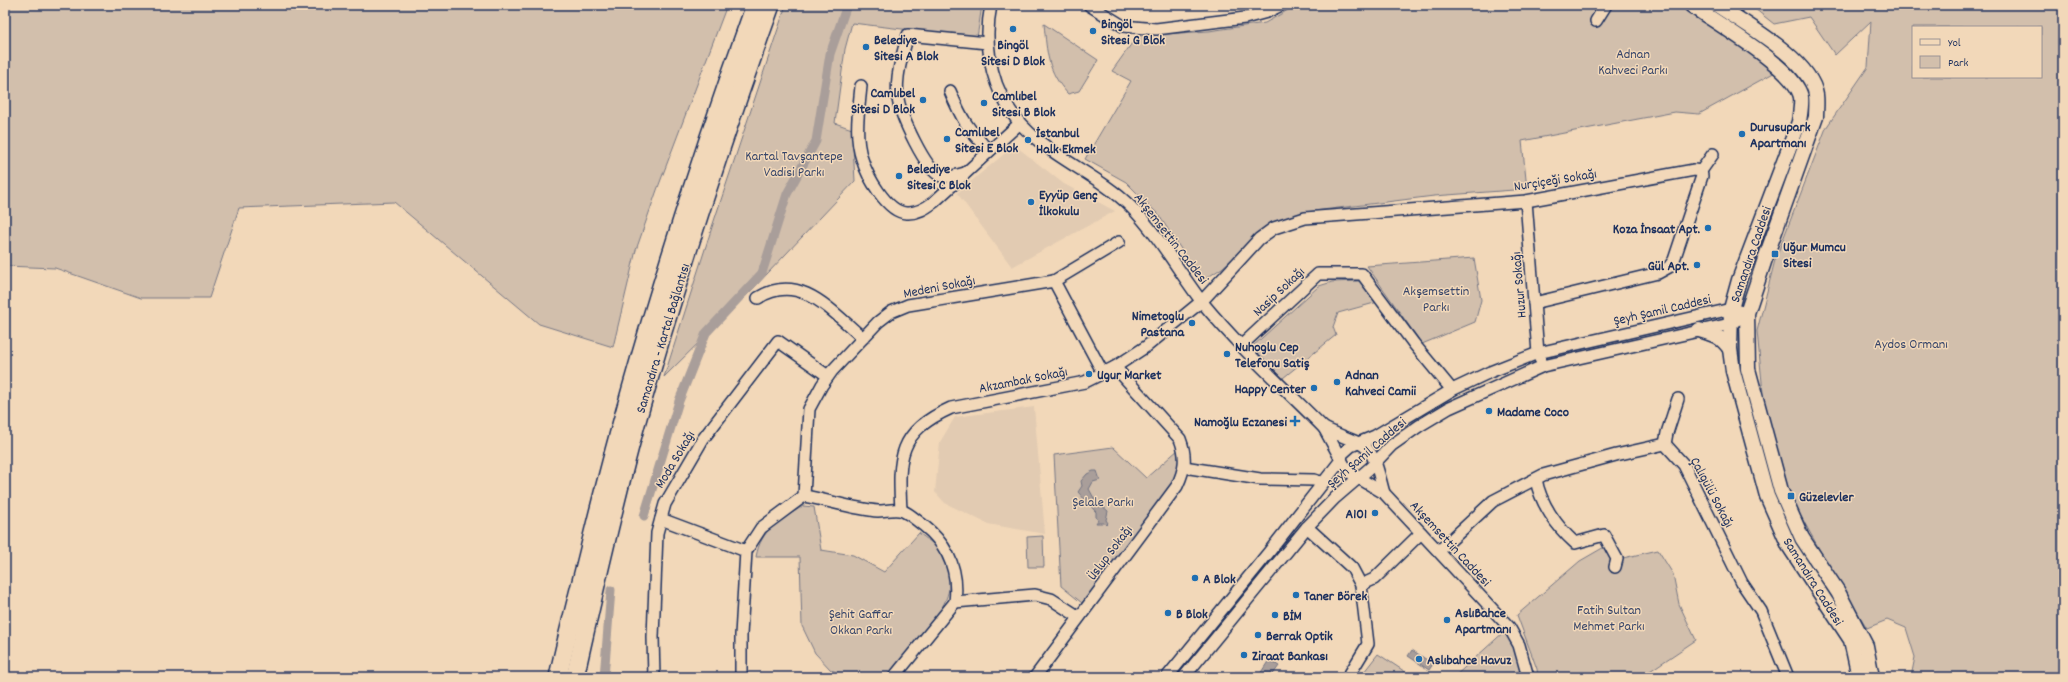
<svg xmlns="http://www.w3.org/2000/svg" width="2068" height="682" font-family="Dekko,sans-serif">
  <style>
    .built { fill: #e2cbb2 }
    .green { fill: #d2bfac; stroke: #767785; fill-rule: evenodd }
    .water { fill: #a99e9a; stroke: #707282 }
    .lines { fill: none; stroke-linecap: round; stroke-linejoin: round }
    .canal { stroke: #a99e9a; stroke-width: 9 }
    .minor-casing { stroke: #1b2f5e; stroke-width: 14 }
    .major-casing { stroke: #1b2f5e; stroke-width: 17 }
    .highway-casing { stroke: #1b2f5e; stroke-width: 20 }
    .minor { stroke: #f2d8b9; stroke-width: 11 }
    .major { stroke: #f2d8b9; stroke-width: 14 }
    .highway { stroke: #f2d8b9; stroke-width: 17 }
    .poi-dot { fill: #1f6fb2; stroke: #f2d8b9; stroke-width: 1.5 }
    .labels { text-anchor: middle; stroke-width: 3; stroke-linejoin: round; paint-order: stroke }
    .poi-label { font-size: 14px; font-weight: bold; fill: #1b2f5e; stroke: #f2d8b9; text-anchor: start }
    .park-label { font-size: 14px; fill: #36456a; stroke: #f2d8b9 }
    .street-label { font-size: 14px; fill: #1b2f5e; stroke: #f2d8b9 }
  </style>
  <rect width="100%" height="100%" fill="#f2d8b9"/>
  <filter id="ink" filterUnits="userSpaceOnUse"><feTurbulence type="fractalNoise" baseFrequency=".025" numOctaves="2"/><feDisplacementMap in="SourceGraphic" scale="8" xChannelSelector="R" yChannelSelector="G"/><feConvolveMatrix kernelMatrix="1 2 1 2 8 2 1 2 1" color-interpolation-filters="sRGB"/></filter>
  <g filter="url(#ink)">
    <g class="built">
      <path d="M1018,148L1064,184L1115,211L1012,267L957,193L1009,150Z"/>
      <path d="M1034,407L1045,534L988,524L945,503L935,492L940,442L955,417Z"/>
    </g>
    <g class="green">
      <path d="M5,5H727L657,190L636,250L613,347L539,324L394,202L239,208L209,298H141L55,268L5,266Z"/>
      <path d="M786,5H982L977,38L852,23L845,49L835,123L852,129L855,181L750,292L664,377L713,224Z"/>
      <path d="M1297,5H1682L1779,70L1699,114L1675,112L1522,141L1527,189L1434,196L1306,212L1272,223L1222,268L1202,281L1158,214L1126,182L1085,159L1131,81L1112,71L1137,36L1209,31L1265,23Z"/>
      <path d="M1750,5H2063V677H1911L1915,657L1906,628L1887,620L1867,628L1823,556L1783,484L1764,403L1757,331L1775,260L1826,128L1868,67L1871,21L1835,55L1809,17L1774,24ZM1913,27H2041V77H1913Z"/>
      <path d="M1044,24L1098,60L1079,91L1068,94C1047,71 1047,53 1044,24Z"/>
      <path d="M1474,258L1481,300L1475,322L1422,344L1367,266Z"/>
      <path d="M1360,281L1378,302L1338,313L1333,327L1336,335L1283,378L1252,347L1319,286L1332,282Z"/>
      <path d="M1113,447L1146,478L1179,449L1182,463L1176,479L1082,603L1061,586L1054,455Z"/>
      <path d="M803,506L814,507L821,550L853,555L884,572L919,533C925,538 935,544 939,551C965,589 938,615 914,644C904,654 896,666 887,677H850L831,670L815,653L802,626L800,557H756C761,528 780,521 803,506Z"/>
      <path d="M1043,536L1044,567H1028L1027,537Z"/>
      <path d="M1606,546L1623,558L1658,550L1673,574L1679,604L1696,640L1641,677H1538L1537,669L1517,615L1580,561Z"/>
      <path d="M1506,630L1525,670L1497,677H1454Z"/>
      <path d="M1378,654L1413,677H1360Z"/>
    </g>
    <g class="water">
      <path d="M1093,471H1097L1100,480L1093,482L1089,489L1095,500L1108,511L1106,520L1108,523L1106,525L1104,523H1096L1098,520L1096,517V512L1078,492L1082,486L1081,481L1087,474Z"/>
      <path d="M1412,650L1433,664L1429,670L1408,656Z"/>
      <path d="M1269,660L1279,666L1271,677H1258Z"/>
    </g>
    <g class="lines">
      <g class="canal">
        <path d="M644,516L679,401L706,333L762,273L787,194L816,141L830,54L847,5"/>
        <path d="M604,677L611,590"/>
      </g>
      <defs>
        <g id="minor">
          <path d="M991,5C984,38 989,78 1008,107C1037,154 1093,169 1131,207C1158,234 1179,272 1202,302C1239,347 1283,387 1324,428C1336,434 1347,438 1359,443C1376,450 1379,477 1384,493"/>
          <path d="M1089,5L1123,26L1156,29L1245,18L1267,12L1281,5"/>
          <path d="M1596,21L1606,5"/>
          <path d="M861,86C859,109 854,136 862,159C867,176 887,212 906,213C917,214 926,208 934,202L1019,124"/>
          <path d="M950,91C962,120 968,129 989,151"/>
          <path d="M1701,171L1713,154"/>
          <path d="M965,173C958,175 949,178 941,176C925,170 901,116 898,99C895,78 902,55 908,35L987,43"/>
          <path d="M1526,201L1538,353L1540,359"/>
          <path d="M1054,281L1119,242"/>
          <path d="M758,298C800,271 832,312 863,338"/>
          <path d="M1242,345L1318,274H1362L1414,344L1452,390"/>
          <path d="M1324,428L1344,465L1352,474L1384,493L1509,627L1519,645L1528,677"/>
          <path d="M1665,444L1667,433L1678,399"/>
          <path d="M1184,467L1260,479L1314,480L1323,483"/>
          <path d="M1536,479C1540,503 1557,527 1575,543L1604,535L1617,559L1615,567"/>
          <path d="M804,496L809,409L822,385L832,371L878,322L891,312L908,305L1054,281L1103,373"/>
          <path d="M901,510C898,457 898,432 951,408L1085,382L1115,367L1147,346L1202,301L1259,239L1274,228L1305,218L1526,201L1694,170L1701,171L1702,176L1674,260L1669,267L1658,273L1534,303"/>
          <path d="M661,519L746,551"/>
          <path d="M1307,527L1352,568L1361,585L1368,644L1348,677"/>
          <path d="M1439,551L1493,501L1543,475L1616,455L1665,444L1684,465L1742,583L1761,611L1788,677"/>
          <path d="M1361,585L1374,579L1421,533"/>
          <path d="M955,602L1035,595L1051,599L1079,617"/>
          <path d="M654,677L653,637L657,533L665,504L703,439L778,341L828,376"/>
          <path d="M741,677V635L746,551L761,528L804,496C828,500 854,509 878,511C886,511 896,508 903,511C910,514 916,520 923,525C947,544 959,570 955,602L894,677"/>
          <path d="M1035,677L1177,486C1185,469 1187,457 1180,439L1115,367"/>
          <path d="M1167,677L1269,552L1341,460L1342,454L1351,446L1375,436L1452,390L1490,372L1538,353L1731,309L1747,313"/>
          <path d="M1184,677L1307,527L1335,498L1370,468L1392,445L1419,426L1449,408L1543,366L1730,324L1737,320"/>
        </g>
        <g id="major">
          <path d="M1691,5C1716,23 1795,68 1801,97C1802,104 1800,114 1799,122L1739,280L1731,309L1730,349L1733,371L1767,496L1789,546L1851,640L1859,677"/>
          <path d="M1717,5C1745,24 1811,60 1816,95C1817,102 1816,110 1816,117L1764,262L1747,313L1748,369L1781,491L1802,538L1838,592L1866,646L1872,677"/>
          <path d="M1699,330C1713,334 1721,336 1730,349"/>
        </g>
        <g id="highway">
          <path d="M558,677C568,630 581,583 592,537C636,356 692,180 755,5"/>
          <path d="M575,677C594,592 613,508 636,424C676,283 721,143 771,5"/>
        </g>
      </defs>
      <use href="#minor" class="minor-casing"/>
      <use href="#major" class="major-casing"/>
      <use href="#highway" class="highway-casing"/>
      <use href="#minor" class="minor"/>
      <use href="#major" class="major"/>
      <use href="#highway" class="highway"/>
    </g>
  </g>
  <g class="poi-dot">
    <circle cx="1013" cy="29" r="4"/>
    <circle cx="1093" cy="31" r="4"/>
    <circle cx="866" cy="47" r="4"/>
    <circle cx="923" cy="100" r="4"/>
    <circle cx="984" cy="103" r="4"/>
    <circle cx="1742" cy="134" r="4"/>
    <circle cx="947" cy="139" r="4"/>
    <circle cx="1028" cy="140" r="4"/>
    <circle cx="899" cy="176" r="4"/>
    <circle cx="1031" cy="202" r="4"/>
    <circle cx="1708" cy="228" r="4"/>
    <rect x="1771" y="250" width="8" height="8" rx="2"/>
    <circle cx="1697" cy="265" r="4"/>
    <circle cx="1192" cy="323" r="4"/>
    <circle cx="1227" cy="354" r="4"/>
    <circle cx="1089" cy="374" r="4"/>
    <circle cx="1337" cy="382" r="4"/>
    <circle cx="1314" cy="388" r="4"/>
    <circle cx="1489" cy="411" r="4"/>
    <path d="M1293 415h4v4h4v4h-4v4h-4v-4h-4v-4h4z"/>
    <rect x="1787" y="492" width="8" height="8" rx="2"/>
    <circle cx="1375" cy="513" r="4"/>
    <circle cx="1195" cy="578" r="4"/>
    <circle cx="1296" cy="595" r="4"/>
    <circle cx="1168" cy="613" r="4"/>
    <circle cx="1275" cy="615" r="4"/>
    <circle cx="1447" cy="620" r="4"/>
    <circle cx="1258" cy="635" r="4"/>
    <circle cx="1244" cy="655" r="4"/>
    <circle cx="1419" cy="659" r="4"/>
  </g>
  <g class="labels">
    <g class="poi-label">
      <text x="1101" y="28">Bingöl<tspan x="1101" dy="16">Sitesi G Blok</tspan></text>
      <text x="874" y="44">Belediye<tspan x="874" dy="16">Sitesi A Blok</tspan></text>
      <text x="1013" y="49" text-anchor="middle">Bingöl<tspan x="1013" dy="16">Sitesi D Blok</tspan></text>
      <text x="915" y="97" text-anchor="end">Camlıbel<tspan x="915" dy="16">Sitesi D Blok</tspan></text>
      <text x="992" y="100">Camlıbel<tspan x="992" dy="16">Sitesi B Blok</tspan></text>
      <text x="1750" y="131">Durusupark<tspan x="1750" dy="16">Apartmanı</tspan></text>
      <text x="955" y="136">Camlıbel<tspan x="955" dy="16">Sitesi E Blok</tspan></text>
      <text x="1036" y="137">İstanbul<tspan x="1036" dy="16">Halk Ekmek</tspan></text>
      <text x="907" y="173">Belediye<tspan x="907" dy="16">Sitesi C Blok</tspan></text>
      <text x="1039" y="199">Eyyüp Genç<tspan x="1039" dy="16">İlkokulu</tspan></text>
      <text x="1700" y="233" text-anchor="end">Koza İnsaat Apt.</text>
      <text x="1783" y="251">Uğur Mumcu<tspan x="1783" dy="16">Sitesi</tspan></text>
      <text x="1689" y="270" text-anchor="end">Gül Apt.</text>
      <text x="1184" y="320" text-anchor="end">Nimetoglu<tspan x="1184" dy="16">Pastana</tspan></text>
      <text x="1235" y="351">Nuhoglu Cep<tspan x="1235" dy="16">Telefonu Satiş</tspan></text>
      <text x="1097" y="379">Ugur Market</text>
      <text x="1345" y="379">Adnan<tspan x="1345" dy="16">Kahveci Camii</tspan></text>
      <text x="1306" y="393" text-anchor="end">Happy Center</text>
      <text x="1497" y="416">Madame Coco</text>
      <text x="1287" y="426" text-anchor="end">Namoğlu Eczanesi</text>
      <text x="1799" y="501">Güzelevler</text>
      <text x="1367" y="518" text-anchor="end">A101</text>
      <text x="1203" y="583">A Blok</text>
      <text x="1304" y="600">Taner Börek</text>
      <text x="1455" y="617">AslıBahce<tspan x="1455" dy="16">Apartmanı</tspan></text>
      <text x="1176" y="618">B Blok</text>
      <text x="1283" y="620">BİM</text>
      <text x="1266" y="640">Berrak Optik</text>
      <text x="1252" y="660">Ziraat Bankası</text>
      <text x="1427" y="664">Aslıbahce Havuz</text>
    </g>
    <g class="park-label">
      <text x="1633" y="58">Adnan<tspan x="1633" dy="16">Kahveci Parkı</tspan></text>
      <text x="794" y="160">Kartal Tavşantepe<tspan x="794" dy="16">Vadisi Parkı</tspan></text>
      <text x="1436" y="295">Akşemsettin<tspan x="1436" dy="16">Parkı</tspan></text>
      <text x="1911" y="348">Aydos Ormanı</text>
      <text x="1103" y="506">Şelale Parkı</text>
      <text x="1609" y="614">Fatih Sultan<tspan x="1609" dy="16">Mehmet Parkı</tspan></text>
      <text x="861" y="618">Şehit Gaffar<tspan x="861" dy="16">Okkan Parkı</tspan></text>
    </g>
    <g class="street-label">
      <text transform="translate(1555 179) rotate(-9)" y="5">Nurçiçeği Sokağı</text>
      <text transform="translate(1172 238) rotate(52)" y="5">Akşemsettin Caddesi</text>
      <text transform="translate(1750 254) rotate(-71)" y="5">Samandıra Caddesi</text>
      <text transform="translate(1518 285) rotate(-95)" y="5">Huzur Sokağı</text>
      <text transform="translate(939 286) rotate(-11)" y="5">Medeni Sokağı</text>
      <text transform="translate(1278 291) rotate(-43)" y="5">Nasip Sokağı</text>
      <text transform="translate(1662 309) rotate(-13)" y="5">Şeyh Şamil Caddesi</text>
      <text transform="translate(662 338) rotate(-73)" y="5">Samandıra - Kartal Bağlantısı</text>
      <text transform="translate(1023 379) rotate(-11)" y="5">Akzambak Sokağı</text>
      <text transform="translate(1366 452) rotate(-41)" y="5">Şeyh Şamil Caddesi</text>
      <text transform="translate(674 459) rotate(-59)" y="5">Moda Sokağı</text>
      <text transform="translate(1713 492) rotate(62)" y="5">Çalıgülü Sokağı</text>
      <text transform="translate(1451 543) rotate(47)" y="5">Akşemsettin Caddesi</text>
      <text transform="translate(1109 552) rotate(-53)" y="5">Üslup Sokağı</text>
      <text transform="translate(1814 581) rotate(58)" y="5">Samandıra Caddesi</text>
    </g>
  </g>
  <rect width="2068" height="682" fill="none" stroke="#f2d8b9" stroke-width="20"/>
  <rect x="10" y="10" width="2048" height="662" fill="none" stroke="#1b2f5e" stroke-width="1.5" filter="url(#ink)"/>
  <rect x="1912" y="26" width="130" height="52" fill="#f2d8b9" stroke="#9c9495"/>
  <rect x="1920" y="39" width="20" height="6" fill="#f2d8b9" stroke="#9c9495"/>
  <text x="1948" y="46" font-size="12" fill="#1b2f5e">Yol</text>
  <rect x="1920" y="56" width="20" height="12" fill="#d2bfac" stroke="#9c9495"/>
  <text x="1948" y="66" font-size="12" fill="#1b2f5e">Park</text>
</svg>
